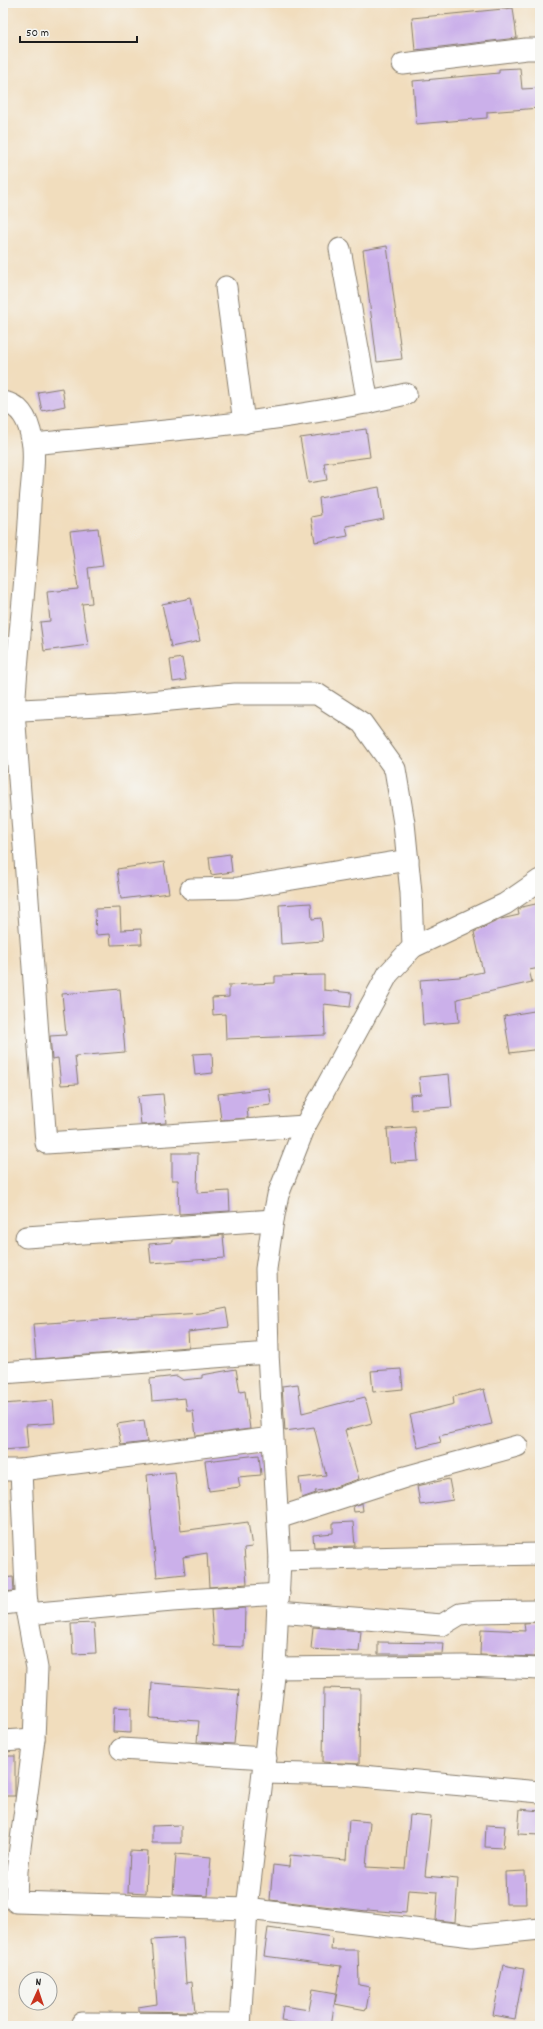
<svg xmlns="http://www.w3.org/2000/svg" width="543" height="2029" font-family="Dekko,sans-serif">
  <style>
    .building { fill: #cbb0ea }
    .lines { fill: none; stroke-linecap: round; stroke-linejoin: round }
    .minor-casing { stroke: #867c6c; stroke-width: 23 }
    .minor { stroke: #fff; stroke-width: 21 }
  </style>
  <rect width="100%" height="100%" fill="#f6f6f2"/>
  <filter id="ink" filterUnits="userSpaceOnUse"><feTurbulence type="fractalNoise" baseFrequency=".025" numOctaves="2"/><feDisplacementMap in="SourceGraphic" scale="8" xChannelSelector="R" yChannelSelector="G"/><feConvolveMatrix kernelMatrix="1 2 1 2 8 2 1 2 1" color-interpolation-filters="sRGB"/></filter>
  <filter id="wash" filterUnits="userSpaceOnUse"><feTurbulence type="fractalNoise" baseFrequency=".012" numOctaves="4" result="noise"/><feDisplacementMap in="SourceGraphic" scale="16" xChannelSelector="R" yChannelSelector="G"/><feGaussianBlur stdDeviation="0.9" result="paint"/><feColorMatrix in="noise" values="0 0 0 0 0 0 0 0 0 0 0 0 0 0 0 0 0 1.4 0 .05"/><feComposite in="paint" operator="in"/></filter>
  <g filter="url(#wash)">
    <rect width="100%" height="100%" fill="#f1ddbd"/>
    <g id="blocks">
      <g class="building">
        <path d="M513,8L517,38L415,50L412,18Z"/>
        <path d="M520,68L522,89L540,88V108L487,112V118L416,124L413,81L499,73V69Z"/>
        <path d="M387,246L402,359L377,362L363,250Z"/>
        <path d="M62,388L65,406L42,411L38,392Z"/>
        <path d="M366,429L370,457L324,463L327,480L308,483L300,438Z"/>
        <path d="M379,487L384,519L346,526L348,536L315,542L311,517L321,515L319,498Z"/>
        <path d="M98,528L103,566L88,568L92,603L82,604L88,645L44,651L40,622L50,621L47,592L78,589L70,531Z"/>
        <path d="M191,598L200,641L171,647L162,604Z"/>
        <path d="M182,658L186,680L173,682L170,660Z"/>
        <path d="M230,854L232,872L211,875L209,857Z"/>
        <path d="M164,862L169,893L121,899L117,869Z"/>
        <path d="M311,903L312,919L321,918L323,941L281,944L279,905Z"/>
        <path d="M540,903V968L529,970L532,982L457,999L459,1022L423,1025L420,980L459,977L483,972L474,932L501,919L519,915L518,910L522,907Z"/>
        <path d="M120,908L121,930L141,929L142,944L111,945L110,934L96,935L95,909Z"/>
        <path d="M324,975V990L352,993L350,1007L324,1004L325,1035L226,1039L225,1014L213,1015L212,998L229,997V985L275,983V976Z"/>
        <path d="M120,989L125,1052L75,1056L78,1084L61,1085L58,1058L52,1059L50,1036L66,1035L62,994Z"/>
        <path d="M540,1010V1049L510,1053L504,1016Z"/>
        <path d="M212,1053L213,1073L195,1075L193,1054Z"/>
        <path d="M449,1074L452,1107L411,1110L410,1095L421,1094L419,1077Z"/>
        <path d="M269,1088L271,1105L247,1108L248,1118L221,1120L218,1094Z"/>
        <path d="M163,1094L166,1123L141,1125L138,1096Z"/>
        <path d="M415,1127L418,1161L390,1163L387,1129Z"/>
        <path d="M172,1153H198L197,1193L229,1191L230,1211L179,1214L178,1180H172Z"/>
        <path d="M223,1235L225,1258L151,1263L149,1244L173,1242V1239Z"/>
        <path d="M226,1308L229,1327L188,1332L189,1347L36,1359L33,1324L201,1313Z"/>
        <path d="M236,1369L240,1392L245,1391L250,1429L196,1436L193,1411H187L185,1398L152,1401L150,1379L177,1376L183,1380L202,1378V1375Z"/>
        <path d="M401,1369L403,1389L373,1392L371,1371Z"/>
        <path d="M298,1384L302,1413L365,1397L372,1423L345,1430L359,1479L326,1490L315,1491L316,1493L302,1498L299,1478L326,1475L314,1427L285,1431L282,1386Z"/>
        <path d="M484,1389L492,1424L439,1436L441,1442L418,1448L410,1415L454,1404L453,1397Z"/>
        <path d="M53,1400L55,1423L26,1425L28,1448L3,1450V1404Z"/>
        <path d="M144,1420L147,1442L121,1445L117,1424Z"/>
        <path d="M259,1455L261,1475L238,1477L240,1487L209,1491L205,1461Z"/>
        <path d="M175,1472L181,1531L248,1522L252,1547L244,1548L247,1584L209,1587L207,1553L183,1557L185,1574L157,1577L147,1475Z"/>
        <path d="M449,1479L453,1500L420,1505L417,1486Z"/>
        <path d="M362,1503L363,1511L354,1512L353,1506Z"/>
        <path d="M353,1522L355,1546L314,1547L313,1535L333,1533V1523Z"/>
        <path d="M13,1577L14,1591L3,1592V1578Z"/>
        <path d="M245,1608L244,1647L214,1646L211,1610Z"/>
        <path d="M537,1622L539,1635L535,1657L480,1655L481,1629L525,1631L524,1623Z"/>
        <path d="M94,1623L96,1653L73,1654L71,1624Z"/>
        <path d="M313,1627L361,1631L359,1652L311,1649Z"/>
        <path d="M378,1642L444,1643L443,1654H378Z"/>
        <path d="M152,1683L239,1690L234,1744L197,1742L199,1721L150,1718Z"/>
        <path d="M324,1688L360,1689L359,1764L323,1762Z"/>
        <path d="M114,1707L131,1708V1733L113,1732Z"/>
        <rect x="3" y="1756" width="12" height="40"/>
        <path d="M520,1809L540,1811V1835L518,1834Z"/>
        <path d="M410,1815L431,1817L425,1876L458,1879L455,1922L436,1920L438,1892L408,1890L406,1913L367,1910V1911L270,1900L273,1865L289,1867L290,1855L346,1860L349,1820L370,1822L366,1867L405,1869Z"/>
        <path d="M181,1825V1843H152V1826Z"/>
        <path d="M486,1825L505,1826L503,1848L485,1847Z"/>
        <path d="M130,1851L148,1852L146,1893L128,1892Z"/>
        <path d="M176,1854L211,1857L208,1896L173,1894Z"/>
        <path d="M525,1871L526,1904H506L505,1872Z"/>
        <path d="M268,1928L332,1937L331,1950H358L359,1985L370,1987L366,2010L335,2004L341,1966L264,1956Z"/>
        <path d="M183,1938L186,1983L192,1982L195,2012L138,2011V2007L157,2004L152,1940Z"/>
        <path d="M503,1965L524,1969L515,2019L493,2015Z"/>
        <path d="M313,1989L336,1993L331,2026H314L281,2021L283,2006L309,2010Z"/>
      </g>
    </g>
  </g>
  <g filter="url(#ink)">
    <use href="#blocks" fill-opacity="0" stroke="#867c6c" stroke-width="1"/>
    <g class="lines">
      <defs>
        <g id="minor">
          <path d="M403,64L526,49H540"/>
          <path d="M340,249L368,403"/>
          <path d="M226,287L244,423"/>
          <path d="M3,402C22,405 29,422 32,440C36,458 31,485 30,504C27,573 18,641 14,711L46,1143L305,1126"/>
          <path d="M33,444C158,431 284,423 406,394"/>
          <path d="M3,711L117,705L235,694H317L362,723L395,769L404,823L411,893L413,947L388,974L305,1126L278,1195L273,1220L266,1269L268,1353L280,1560L275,1668L247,1909L240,2026"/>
          <path d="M191,889L238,888L408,860"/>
          <path d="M413,947L505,904L540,880"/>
          <path d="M26,1237L273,1220"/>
          <path d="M3,1373L268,1353"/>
          <path d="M3,1470H21L272,1438"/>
          <path d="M21,1470L27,1614L37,1668L34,1739L17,1871L16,1902L247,1909L472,1936L540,1929"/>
          <path d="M278,1518L405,1477L517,1446"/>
          <path d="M280,1560L540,1554"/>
          <path d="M3,1604L27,1601"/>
          <path d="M278,1612L442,1625L460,1614L478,1612L534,1611"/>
          <path d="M27,1614L172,1601L279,1594"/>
          <path d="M275,1668L463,1666L540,1669"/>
          <path d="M3,1741L34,1739"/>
          <path d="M121,1749L266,1758"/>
          <path d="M264,1773L351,1775L540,1792"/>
          <path d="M82,2023L240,2024"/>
        </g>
      </defs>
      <use href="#minor" class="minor-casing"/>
      <use href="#minor" class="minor"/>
    </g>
  </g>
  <rect width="543" height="2029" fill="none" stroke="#f6f6f2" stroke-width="16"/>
  <g transform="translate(38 1991) rotate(3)"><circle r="19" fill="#f6f6f2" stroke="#9f9f9c"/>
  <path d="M0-3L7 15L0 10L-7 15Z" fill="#c8321e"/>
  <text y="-6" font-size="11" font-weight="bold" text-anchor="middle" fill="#1c1c1c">N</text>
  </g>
  <path d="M20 36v6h117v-6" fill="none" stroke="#1c1c1c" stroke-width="2"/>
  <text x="26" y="36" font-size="12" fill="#1c1c1c" stroke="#f6f6f2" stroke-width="3" paint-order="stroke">50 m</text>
</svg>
